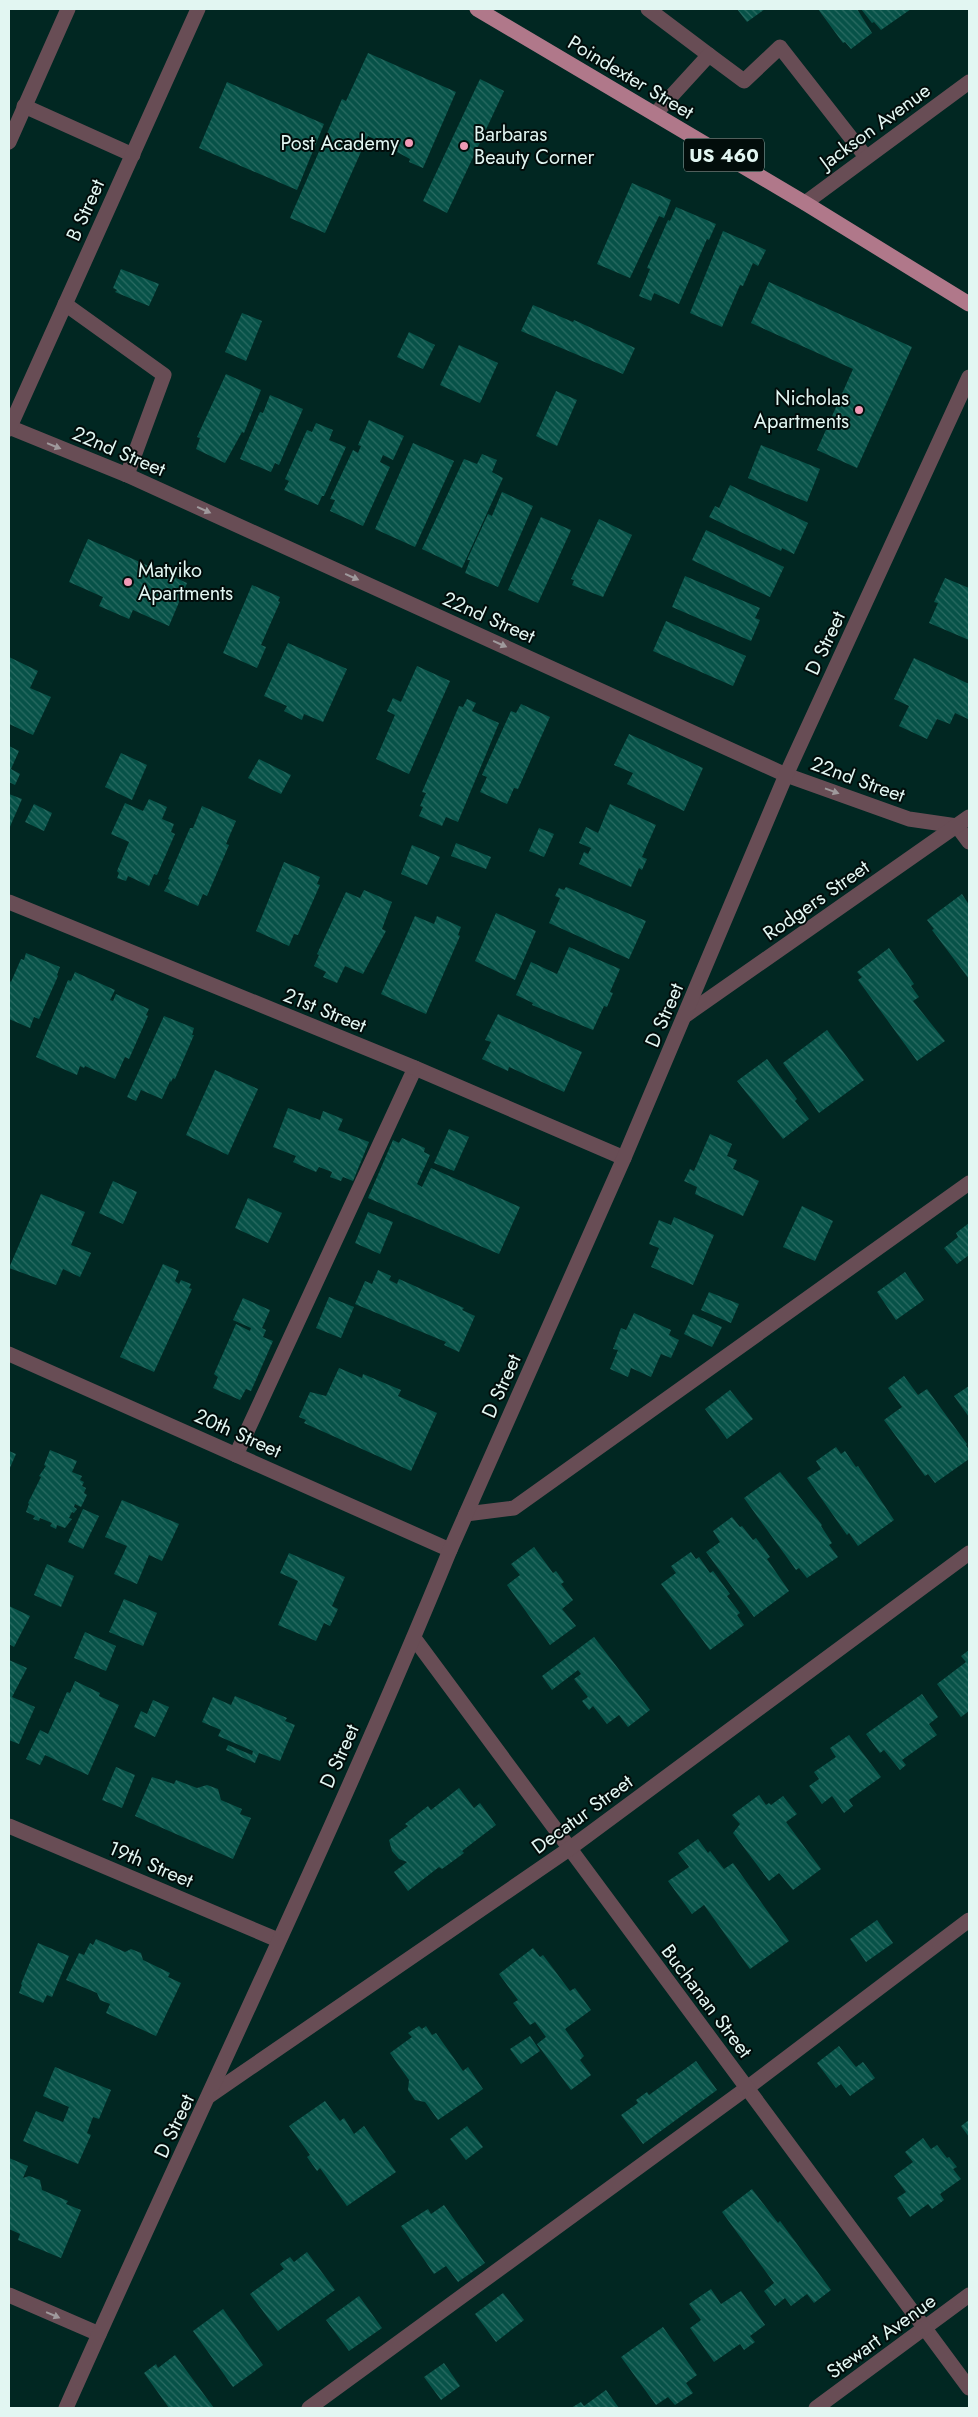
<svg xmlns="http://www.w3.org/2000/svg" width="978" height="2417" font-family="Jost,sans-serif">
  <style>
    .building { fill: url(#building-back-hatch) }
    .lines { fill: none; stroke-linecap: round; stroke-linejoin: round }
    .service { stroke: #684d55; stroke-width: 15 }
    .minor { stroke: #684d55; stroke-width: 15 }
    .primary { stroke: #b0788a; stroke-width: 15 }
    .oneway { fill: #9f999c }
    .poi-dot { fill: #f09ab6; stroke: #020d0b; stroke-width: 2 }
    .labels { text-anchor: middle; stroke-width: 4; stroke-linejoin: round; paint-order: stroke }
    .shield { fill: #020d0b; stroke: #9fb0ad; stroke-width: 1 }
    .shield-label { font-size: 19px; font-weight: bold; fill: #e2f6f2 }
    .street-label { font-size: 20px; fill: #e2f6f2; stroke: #020d0b }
    .poi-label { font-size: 20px; fill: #e2f6f2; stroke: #020d0b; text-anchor: start }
  </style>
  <defs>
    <pattern id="building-back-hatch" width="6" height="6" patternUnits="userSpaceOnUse" patternTransform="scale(1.25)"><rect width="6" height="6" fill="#075248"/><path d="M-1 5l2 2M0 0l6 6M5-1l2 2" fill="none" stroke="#2b6c63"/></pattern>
  </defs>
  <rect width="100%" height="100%" fill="#012722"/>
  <g class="building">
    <path d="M737,9H765L747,22Z"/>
    <path d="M818,9H857L872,33L851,49L845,42L843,43Z"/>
    <path d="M861,9H911L881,30L874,22L872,23Z"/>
    <path d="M368,53L456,92L423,168L409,162L410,159L397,152L398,150L368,136L325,233L290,218L342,99L346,101Z"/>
    <path d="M480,79L504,91L447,213L423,201Z"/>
    <path d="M227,82L324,124L297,190L199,148Z"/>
    <path d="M632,183L671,200L664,218L659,216L630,278L597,264Z"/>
    <path d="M676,207L716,224L709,240L707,239L679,304L654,293L651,301L639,296L650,269L647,268L668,220L670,221Z"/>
    <path d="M723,231L766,250L758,266L753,263L743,286L740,285L722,327L690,313Z"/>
    <path d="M121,269L159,284L149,306L115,292L117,290L113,288Z"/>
    <path d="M769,282L912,347L857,468L817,450L853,369L751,323Z"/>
    <path d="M533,305L573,322L574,320L635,348L623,374L521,331Z"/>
    <path d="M242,313L262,321L246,361L225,352Z"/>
    <path d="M409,332L435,345L423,369L397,357Z"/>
    <path d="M459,345L498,363L480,403L440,385Z"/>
    <path d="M226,374L261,390L244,433L242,432L225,463L196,449L200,438L197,437Z"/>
    <path d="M556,391L577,400L557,446L536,436Z"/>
    <path d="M270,395L303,409L279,465L275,463L271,472L240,459L260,412L263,413Z"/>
    <path d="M369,420L404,436L393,460L383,455L380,462L390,467L363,526L330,511L335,500L330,499L353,450L358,453L361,446L358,445Z"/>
    <path d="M316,423L333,430L329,440L346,447L324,496H322L318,505L284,490L289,481L285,479L307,430L312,432Z"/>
    <path d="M413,443L454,461L415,547L375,529Z"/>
    <path d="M761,445L820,469L807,502L748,478Z"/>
    <path d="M482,454L497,460L492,472L503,478L462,568L422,549L464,459L477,464Z"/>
    <path d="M730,485L808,523L794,554L782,548L781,551L709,517L715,506L719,508Z"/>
    <path d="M502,492L533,506L498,587L465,573L470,560H467L488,514L492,516Z"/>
    <path d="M541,517L571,530L538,603L508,590Z"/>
    <path d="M599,519L632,535L603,597L572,585L574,580L571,579Z"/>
    <path d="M706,530L784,567L770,597L692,560Z"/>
    <path d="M88,539L187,583L169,626L133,610L129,619L99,606L103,597L69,582Z"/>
    <path d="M685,576L760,608L755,618L760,620L751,641L672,607Z"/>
    <path d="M945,578L969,588V640L929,623L938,603L934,602Z"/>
    <path d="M252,585L280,597L278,601L280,602L261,645L266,647L257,668L223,653Z"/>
    <path d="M666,621L746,656L733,686L653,651Z"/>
    <path d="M288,643L347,669L323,722L304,714L302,720L284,711L287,706L264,696Z"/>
    <path d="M9,657L38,671L30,688L51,697L33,735L9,724Z"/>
    <path d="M914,658L969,684L968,719L955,713L950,724L937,719L927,739L899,726L909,706L894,699Z"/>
    <path d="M417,666L450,681L409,774L376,759L395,715L387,711L393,698L401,702Z"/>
    <path d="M467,699L476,703L472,711L499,723L458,822L446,817L442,826L419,816L423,807L420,806L426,793L422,792L459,706L463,707Z"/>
    <path d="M521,704L550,717L518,789L514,788L507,804L480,792L487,777L482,775L511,711L516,713Z"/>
    <path d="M629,734L703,768L684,811L627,784L633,773L614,765Z"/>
    <path d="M9,746L19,751L11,769L20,774L15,785L9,782Z"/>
    <path d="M121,753L147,765L132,800L105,787Z"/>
    <path d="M259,759L291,775L281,794L248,778Z"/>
    <path d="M9,794L22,799L9,829Z"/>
    <path d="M149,799L167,807L162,819L174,824L171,832L175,834L157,875L154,874L149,886L128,876L126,881L117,878L119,873L117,871L129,842L111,834L125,803L143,811Z"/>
    <path d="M34,804L52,813L44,831L25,822Z"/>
    <path d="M610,804L656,825L642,857L647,859L642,870L639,868L631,887L579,864L584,852L588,854L591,848L579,843L586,827L598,833Z"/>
    <path d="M202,806L236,821L226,844L229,845L207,896L203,894L198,906L164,891L170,880L168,879L190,828H193Z"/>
    <path d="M539,828L554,834L544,857L529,851Z"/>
    <path d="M456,843L491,857L486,869L451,856Z"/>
    <path d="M412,845L440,857L427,885L401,874Z"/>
    <path d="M284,862L320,877L317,884L320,885L298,935L294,934L289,946L256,931Z"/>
    <path d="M566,887L646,921L629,959L549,923L560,898L555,896L559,888L564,890Z"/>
    <path d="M364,890L392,902L382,929L386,931L363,974L345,966L337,983L323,977L326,972L314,966L319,955L317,954L346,892L360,898Z"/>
    <path d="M962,894L969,905V979L932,930L934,929L927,920Z"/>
    <path d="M496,913L536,931L515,980L475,961Z"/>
    <path d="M415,916L434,924L437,916L461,927L458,935L460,936L426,1014L381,994Z"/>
    <path d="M569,947L620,969L610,992L613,993L607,1007L604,1006L593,1030L532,1005L533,1003L516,995L531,962L557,974Z"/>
    <path d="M889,948L914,984L911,986L919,997L913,1001L945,1041L917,1061L858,980L862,977L857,972Z"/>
    <path d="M26,953L60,967L57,975L58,976L39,1019L34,1017L30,1028L9,1019V980L11,982L21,959L24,960Z"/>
    <path d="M75,972L115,990L110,1000L113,1001L116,994L149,1009L146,1015L148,1016L129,1059L125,1057L115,1079L85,1066L84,1068L80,1066L77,1075L36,1057L68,980L71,981Z"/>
    <path d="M498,1014L582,1052L564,1092L509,1067L508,1071L482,1059L491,1042L485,1040Z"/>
    <path d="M164,1016L194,1028L192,1035H194L175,1079L173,1078L171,1082L170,1081L162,1099L141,1090L136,1101L127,1097Z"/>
    <path d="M827,1030L864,1080L819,1113L783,1063Z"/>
    <path d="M767,1059L797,1099L795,1101L809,1119L783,1139L737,1081Z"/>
    <path d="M215,1070L258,1089L228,1155L186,1135Z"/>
    <path d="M288,1108L320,1120L323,1111L343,1119L338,1130L369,1142L353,1181L343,1177L341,1181L330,1177L332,1172L319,1167L316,1172L293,1162L296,1156L273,1147Z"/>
    <path d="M449,1129L469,1137L454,1171L434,1163Z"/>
    <path d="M710,1134L732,1144L727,1156L737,1160L733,1169L759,1181L743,1216L695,1194L697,1187L684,1181L690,1169L694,1171Z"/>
    <path d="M402,1138L425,1148L424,1152L430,1155L417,1184L422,1187L431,1168L520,1207L499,1254L368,1198L393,1140L399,1143Z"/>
    <path d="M113,1181L137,1192L123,1224L99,1213Z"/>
    <path d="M41,1194L85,1212L71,1245L91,1253L80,1277L63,1269L56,1285L9,1268Z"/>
    <path d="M248,1198L282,1213L268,1243L235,1228Z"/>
    <path d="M802,1206L833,1221L815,1261L783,1247Z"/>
    <path d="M368,1212L393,1222L380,1254L355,1243Z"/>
    <path d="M674,1217L714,1235L693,1285L651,1267L659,1248L649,1244L659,1220L671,1225Z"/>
    <path d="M969,1223V1255L957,1264L944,1248L958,1237L956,1233Z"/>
    <path d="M163,1264L179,1271L175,1281L179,1284L181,1280L191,1284L189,1288L192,1289L154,1372L120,1357Z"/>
    <path d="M378,1270L391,1276L389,1280L397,1284L399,1279L464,1308L462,1310L475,1316L459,1352L444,1345L446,1342L355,1304L365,1281L372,1284Z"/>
    <path d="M905,1272L924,1300L896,1320L877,1292Z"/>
    <path d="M709,1292L739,1304L731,1323L701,1310Z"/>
    <path d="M329,1297L354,1307L341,1338L316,1328Z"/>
    <path d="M243,1298L270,1310L262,1328L266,1330L263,1337L273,1341L251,1391L246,1389L240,1400L213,1388L218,1377L214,1374L236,1324L250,1331L251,1328L233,1320Z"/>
    <path d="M634,1313L671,1330L669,1335L679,1340L671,1358L661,1354L651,1377L631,1368L628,1377L610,1369L618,1350L613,1349L621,1328L626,1330Z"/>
    <path d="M693,1314L722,1327L712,1347L684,1334Z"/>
    <path d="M339,1368L362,1378L363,1374L401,1390L398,1396L437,1413L411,1471L304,1423L306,1420L299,1417L310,1392L326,1396Z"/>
    <path d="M904,1376L918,1395L927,1389L967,1444L966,1445L969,1450V1459L935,1483L928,1474L925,1476L884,1420L902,1407L888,1388Z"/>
    <path d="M969,1386V1417L954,1396Z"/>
    <path d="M730,1390L753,1419L727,1439L705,1409Z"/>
    <path d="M836,1447L841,1454L845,1451L856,1467L858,1466L894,1520L858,1546L849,1533L847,1535L807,1478L821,1469L816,1461Z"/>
    <path d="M50,1450L77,1461L72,1472L82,1476L80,1480L84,1482L82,1486L86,1488L84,1493L87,1495L81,1507L75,1504L74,1507L77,1509L74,1513L72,1512L69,1518L72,1519L65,1528L57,1525L56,1529L50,1526L52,1523L40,1518L39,1521L33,1519L35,1516L26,1512L29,1504L28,1503L41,1477L39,1476L46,1466L44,1465Z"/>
    <path d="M9,1451L16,1454L9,1470Z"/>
    <path d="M780,1472L822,1525L821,1526L832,1543L829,1545L838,1557L807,1578L799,1568L796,1570L744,1498Z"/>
    <path d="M122,1500L179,1524L162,1561L149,1555L137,1584L114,1574L127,1546L105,1537Z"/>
    <path d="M83,1509L99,1516L83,1549L68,1542Z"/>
    <path d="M732,1517L740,1527L742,1526L753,1540L756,1538L770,1557L767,1559L789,1591L754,1617L706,1552L720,1542L713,1531Z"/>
    <path d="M534,1547L553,1573L556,1571L564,1582L561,1584L573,1600L562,1609L576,1626L550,1645L507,1585L520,1575L511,1564Z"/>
    <path d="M691,1552L696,1559L699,1557L710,1573L713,1571L730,1594L727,1596L740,1613L737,1615L744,1625L710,1650L661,1584L676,1573L671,1566Z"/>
    <path d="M289,1553L345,1577L332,1606L338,1609L330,1626L324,1623L316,1641L278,1625L298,1581L280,1573Z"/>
    <path d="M47,1564L74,1576L61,1607L34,1595Z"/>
    <path d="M124,1599L157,1613L143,1646L109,1632Z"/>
    <path d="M9,1606L30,1616L14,1647L9,1644Z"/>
    <path d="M85,1632L116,1646L106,1671L74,1658Z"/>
    <path d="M594,1637L650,1710L628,1727L619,1715L607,1724L593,1706L589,1710L582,1701L588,1697L574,1679L581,1674L578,1670L552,1690L542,1676Z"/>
    <path d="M969,1650V1711L961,1717L937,1684L966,1662L961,1656Z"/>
    <path d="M9,1660L27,1668L12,1697L35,1707L19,1744L9,1740Z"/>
    <path d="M75,1681L100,1693L99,1696L119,1705L88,1775L45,1755L40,1765L26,1759L40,1730L48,1734L67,1692L70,1693Z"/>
    <path d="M922,1694L938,1717L929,1724L937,1735L902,1760L906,1765L900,1770L884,1750L880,1753L866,1734Z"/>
    <path d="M235,1696L287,1718L285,1721L295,1725L280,1761L259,1753L255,1763L226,1750L228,1745L252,1755L253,1751L218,1736L221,1730L202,1722L213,1697L231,1705Z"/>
    <path d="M153,1700L169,1707L155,1737L134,1727L141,1711L147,1714Z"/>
    <path d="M849,1735L881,1777L849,1800L853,1806L844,1813L832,1796L822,1804L809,1786L819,1779L814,1772L836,1757L830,1748Z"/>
    <path d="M116,1767L135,1775L122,1808L102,1800Z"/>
    <path d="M152,1777L174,1784L176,1780L197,1788L207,1785L218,1789L221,1800L242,1809L240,1814L251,1818L233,1859L135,1816Z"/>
    <path d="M459,1788L474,1808L480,1803L496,1825L462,1851L464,1853L442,1869L439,1867L408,1891L394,1872L407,1862L399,1859L392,1851L389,1840L408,1826L405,1824L428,1806L431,1810Z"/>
    <path d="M759,1795L766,1805L769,1803L771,1805L783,1796L797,1814L786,1822L821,1869L793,1890L779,1873L769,1881L733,1833L740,1824L732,1815Z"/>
    <path d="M698,1839L708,1853L710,1851L724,1869L733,1863L789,1941L750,1969L704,1905L692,1914L668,1881L689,1867L678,1853Z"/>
    <path d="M877,1920L893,1943L866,1962L850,1939Z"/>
    <path d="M96,1939L125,1952L131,1949L141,1953L143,1960L170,1973L168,1977L181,1983L156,2036L106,2013L110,2004L100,2000L97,1993L66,1980L79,1953L84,1955L90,1943L93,1945Z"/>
    <path d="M38,1943L69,1956L52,1997L47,1995L43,2003L19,1993L22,1985L21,1984Z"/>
    <path d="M533,1948L540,1957L543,1955L570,1991L575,1988L591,2010L565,2029L584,2056L580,2060L591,2075L571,2090L537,2044L546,2037L535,2022L530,2025L513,2003L518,2000L499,1974Z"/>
    <path d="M419,2026L422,2029L426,2026L432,2035L436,2033L463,2071L468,2067L483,2089L438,2120L425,2102L415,2100L408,2090L409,2080L390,2053L412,2037L408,2033Z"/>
    <path d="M530,2036L540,2051L521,2064L510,2049Z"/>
    <path d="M839,2046L856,2067L863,2062L875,2078L850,2096L841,2084L836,2088L817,2063Z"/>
    <path d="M696,2061L717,2090L643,2144L621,2115L638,2103L636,2100L647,2092L649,2095Z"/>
    <path d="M55,2067L111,2090L99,2119L93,2117L87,2133L91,2135L78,2164L23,2141L36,2111L63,2122L69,2107L43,2096Z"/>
    <path d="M325,2101L340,2121L344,2118L354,2134L364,2126L396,2172L347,2206L320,2168L317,2171L307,2157L310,2155L289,2126Z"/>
    <path d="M969,2120V2137L961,2126Z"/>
    <path d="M467,2126L483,2147L466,2160L450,2139Z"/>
    <path d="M923,2138L931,2149L937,2145L947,2158L949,2157L957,2167L953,2169L961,2179L940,2194L944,2200L932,2209L928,2204L910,2217L897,2198L906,2192L894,2176L913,2162L905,2152Z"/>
    <path d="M9,2158L28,2166L23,2178L29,2176L40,2180L42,2190L68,2201L66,2204L81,2210L61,2258L18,2240L20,2234L9,2229Z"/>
    <path d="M752,2189L778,2223L780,2221L831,2290L814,2303L807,2294L791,2306L785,2298L775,2306L764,2291L774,2283L722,2212Z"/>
    <path d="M444,2205L485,2263L458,2282L446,2266L434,2274L401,2226L428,2209L431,2214Z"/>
    <path d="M307,2252L335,2290L278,2331L250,2294L284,2269L280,2264L290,2257L294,2262Z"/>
    <path d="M711,2289L721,2304L741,2291L765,2325L750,2336L755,2342L744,2350L740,2344L714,2362L690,2328L701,2320L689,2304Z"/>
    <path d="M503,2293L524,2320L496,2342L475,2314Z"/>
    <path d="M359,2296L382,2328L349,2351L326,2320Z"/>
    <path d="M223,2309L263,2365L233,2387L193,2331Z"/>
    <path d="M663,2327L697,2375L686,2383L693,2393L675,2405L668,2397L656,2405L621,2357Z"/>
    <path d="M175,2355L214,2408H169L144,2373L156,2364L158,2368Z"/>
    <path d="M444,2363L460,2386L441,2400L424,2377Z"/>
    <path d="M606,2390L619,2408H571L581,2402L584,2406Z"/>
  </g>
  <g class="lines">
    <g class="service">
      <path d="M648,9L709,55"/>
      <path d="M24,106L133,155"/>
      <path d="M655,114L709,55L744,81L780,47L866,157"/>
      <path d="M9,142L68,9"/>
      <path d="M65,304L164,375L127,475"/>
      <path d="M236,1455L415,1068"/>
      <path d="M466,1514L514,1508L969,1183"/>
      <path d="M309,2408L747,2088L969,1920"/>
    </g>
    <g class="minor">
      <path d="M805,203L969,82"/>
      <path d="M9,427L127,475L786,775L909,819L957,826"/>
      <path d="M9,429L198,9"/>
      <path d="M957,826L969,842"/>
      <path d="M9,902L415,1068L624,1158"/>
      <path d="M686,1015L969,817"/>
      <path d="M9,1354L450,1550"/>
      <path d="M414,1638L969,2388"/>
      <path d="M9,1826L278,1940"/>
      <path d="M209,2096L569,1849L969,1553"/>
      <path d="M9,2295L99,2334"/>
      <path d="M66,2408C193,2122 331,1840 450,1550L624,1158L786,775L969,377"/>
      <path d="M816,2408L969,2295"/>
    </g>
    <path class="primary" d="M477,9L805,203L969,304"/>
  </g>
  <defs><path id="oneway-solid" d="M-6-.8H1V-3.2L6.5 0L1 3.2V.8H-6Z" transform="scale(1.25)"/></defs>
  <g class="oneway">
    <use href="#oneway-solid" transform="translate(54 446) rotate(22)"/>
    <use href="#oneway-solid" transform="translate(204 510) rotate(24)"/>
    <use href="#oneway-solid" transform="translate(352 577) rotate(24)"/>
    <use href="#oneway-solid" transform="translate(500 644) rotate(24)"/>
    <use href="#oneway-solid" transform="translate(832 791) rotate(20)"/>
    <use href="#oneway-solid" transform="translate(53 2315) rotate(23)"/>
  </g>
  <g class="poi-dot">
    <circle cx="409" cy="143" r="5"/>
    <circle cx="464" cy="146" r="5"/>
    <circle cx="859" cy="410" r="5"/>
    <circle cx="128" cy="582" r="5"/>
  </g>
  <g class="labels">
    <rect class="shield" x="684" y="138.5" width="80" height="33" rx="4"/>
    <g class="shield-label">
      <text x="724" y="162">US 460</text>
    </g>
    <g class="street-label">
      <text transform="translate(631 77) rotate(31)" y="7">Poindexter Street</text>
      <text transform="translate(875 126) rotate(-36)" y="7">Jackson Avenue</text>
      <text transform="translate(85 210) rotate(-66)" y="7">B Street</text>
      <text transform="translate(119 451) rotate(23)" y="7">22nd Street</text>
      <text transform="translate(489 617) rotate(24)" y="7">22nd Street</text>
      <text transform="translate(825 643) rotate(-65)" y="7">D Street</text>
      <text transform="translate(858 779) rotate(20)" y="7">22nd Street</text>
      <text transform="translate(816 900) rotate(-35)" y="7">Rodgers Street</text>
      <text transform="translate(325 1010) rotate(22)" y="7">21st Street</text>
      <text transform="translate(664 1015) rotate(-67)" y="7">D Street</text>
      <text transform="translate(501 1386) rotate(-66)" y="7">D Street</text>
      <text transform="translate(238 1433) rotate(24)" y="7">20th Street</text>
      <text transform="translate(339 1756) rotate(-66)" y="7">D Street</text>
      <text transform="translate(582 1814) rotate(-36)" y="7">Decatur Street</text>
      <text transform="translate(151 1864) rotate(23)" y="7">19th Street</text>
      <text transform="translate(707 2001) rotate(53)" y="7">Buchanan Street</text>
      <text transform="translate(174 2126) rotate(-65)" y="7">D Street</text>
      <text transform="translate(881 2336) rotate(-36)" y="7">Stewart Avenue</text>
    </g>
    <g class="poi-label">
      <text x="474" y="141">Barbaras<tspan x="474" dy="23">Beauty Corner</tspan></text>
      <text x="399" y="150" text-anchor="end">Post Academy</text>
      <text x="849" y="405" text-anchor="end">Nicholas<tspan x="849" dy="23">Apartments</tspan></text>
      <text x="138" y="577">Matyiko<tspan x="138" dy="23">Apartments</tspan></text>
    </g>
  </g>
  <rect width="978" height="2417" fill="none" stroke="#e2f6f2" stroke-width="20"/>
</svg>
